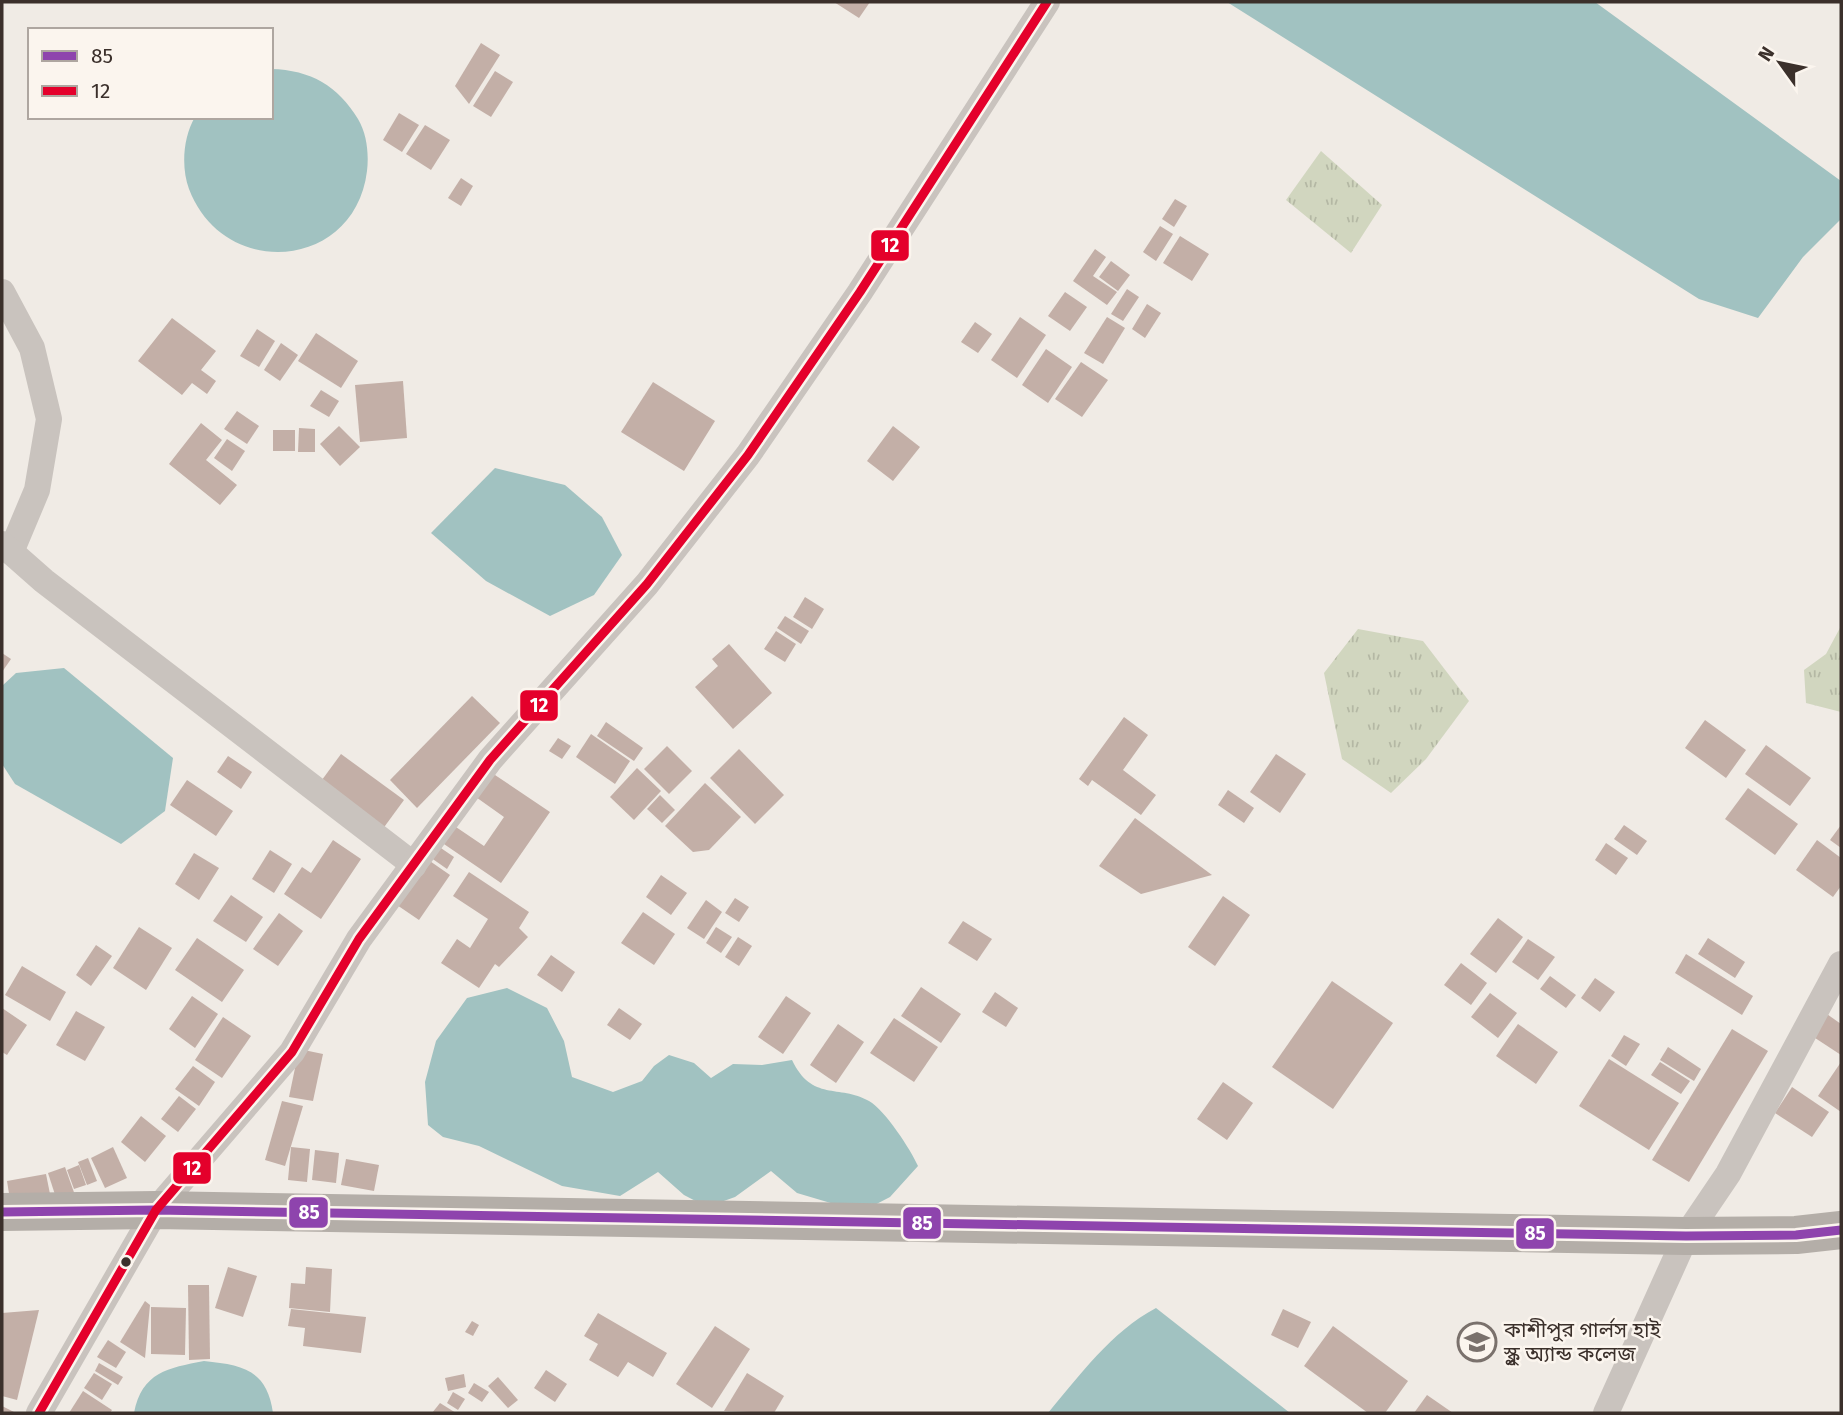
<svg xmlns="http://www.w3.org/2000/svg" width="1843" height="1415" font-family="'Fira Sans','Noto Sans Bengali',sans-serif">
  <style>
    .grass { fill: url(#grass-tufts) }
    .water { fill: #a1c2c1 }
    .building { fill: #c3afa7 }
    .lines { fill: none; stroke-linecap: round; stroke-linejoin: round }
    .minor { stroke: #c9c3be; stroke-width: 26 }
    .trunk { stroke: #b4aea8; stroke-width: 38 }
    .bus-1-casing { stroke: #fbf5ee; stroke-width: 14 }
    .bus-2-casing { stroke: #fbf5ee; stroke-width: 14 }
    .bus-1 { stroke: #8e44ad; stroke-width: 9 }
    .bus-2 { stroke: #e4002b; stroke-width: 9 }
    .bus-dot { fill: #3b302b; stroke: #fbf5ee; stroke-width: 2.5 }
    .labels { text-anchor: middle; stroke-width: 5; stroke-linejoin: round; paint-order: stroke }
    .poi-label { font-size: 21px; fill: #3b302b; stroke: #fbf5ee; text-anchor: start }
    .line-badge { stroke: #fbf5ee; stroke-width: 2.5 }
    .badge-label { font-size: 19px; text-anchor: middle; font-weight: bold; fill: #fff }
  </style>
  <defs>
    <pattern id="grass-tufts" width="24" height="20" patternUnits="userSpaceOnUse" patternTransform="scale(1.75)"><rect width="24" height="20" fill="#d1d6bf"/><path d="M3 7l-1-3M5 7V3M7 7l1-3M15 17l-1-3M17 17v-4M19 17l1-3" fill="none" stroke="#b4b8a4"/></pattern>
  </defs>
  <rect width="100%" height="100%" fill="#f0ebe5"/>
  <g class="grass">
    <path d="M1321,151L1382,205L1351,253L1286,200Z"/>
    <path d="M1841,626V712L1806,703L1804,670L1826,654Z"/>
    <path d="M1358,629L1423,641L1469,701L1426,759L1391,793L1342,759L1324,673Z"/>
  </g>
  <g class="water">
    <path d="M1227,2H1595L1841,181V219L1803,257L1758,318L1699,299Z"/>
    <path d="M271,69C311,70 338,86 358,119C367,134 369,154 367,171C355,270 224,281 189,189C181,168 183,137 195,117H271Z"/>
    <path d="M495,468L565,485L602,517L622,555L594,595L550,616L486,581L431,533Z"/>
    <path d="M64,668L173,758L165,811L121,844L15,784L2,764V686L16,673Z"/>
    <path d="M507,988L547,1008L564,1041L572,1077L613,1092L642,1081L654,1066L669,1055L694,1063L711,1078L733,1064L762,1065L792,1060C812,1102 839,1084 869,1101C885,1110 911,1150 918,1166L890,1197L861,1212L797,1193L771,1171L735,1197L707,1207L684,1195L658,1172L620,1196L562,1186L479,1146L443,1137L428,1125L425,1082L436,1041L467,998Z"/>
    <path d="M1156,1308L1290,1413H1048C1080,1375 1111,1332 1156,1308Z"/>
    <path d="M204,1361C243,1365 267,1370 273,1413H134C142,1372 168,1368 204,1361Z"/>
  </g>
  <g class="building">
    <path d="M834,2H870L859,18Z"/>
    <path d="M481,43L500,55L469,104L455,86Z"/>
    <path d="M495,71L513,82L491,117L473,106Z"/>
    <path d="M399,113L419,125L402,152L383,140Z"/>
    <path d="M425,125L450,140L431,170L406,154Z"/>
    <path d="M461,178L473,186L461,206L448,198Z"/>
    <path d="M1175,199L1187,206L1174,227L1162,219Z"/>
    <path d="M1160,226L1173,234L1156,261L1143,252Z"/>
    <path d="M1180,236L1209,254L1192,281L1163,263Z"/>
    <path d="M1095,249L1106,257L1093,276L1117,292L1107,305L1073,281Z"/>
    <path d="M1111,261L1130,275L1118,291L1099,277Z"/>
    <path d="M1127,289L1139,297L1123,321L1111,314Z"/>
    <path d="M1065,292L1087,307L1070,331L1048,316Z"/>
    <path d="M1147,304L1161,313L1145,338L1132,329Z"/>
    <path d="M1020,317L1046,335L1017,378L991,360Z"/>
    <path d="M1107,317L1125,328L1103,364L1084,353Z"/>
    <path d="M172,318L216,351L201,370L216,381L207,394L192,383L182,395L138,361Z"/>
    <path d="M975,322L992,334L978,353L961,342Z"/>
    <path d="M257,329L275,341L259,367L240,356Z"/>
    <path d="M316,333L358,361L341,388L298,361Z"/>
    <path d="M281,343L298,355L280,381L264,370Z"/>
    <path d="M1046,349L1072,367L1048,403L1022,385Z"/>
    <path d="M1081,362L1108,380L1082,417L1055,399Z"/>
    <path d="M403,381L407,438L360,442L355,385Z"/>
    <path d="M653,382L715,421L684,471L621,432Z"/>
    <path d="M321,390L339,401L329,417L310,406Z"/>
    <path d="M237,411L259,426L247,444L224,429Z"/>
    <path d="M201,423L222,440L206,460L237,485L220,505L169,464Z"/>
    <path d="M339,426L360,447L340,466L320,444Z"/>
    <path d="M893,426L920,447L893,481L867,461Z"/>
    <path d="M299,428L315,429V452H298Z"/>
    <rect x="273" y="430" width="22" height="21"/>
    <path d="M227,439L245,451L232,471L214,458Z"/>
    <path d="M805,597L824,609L812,629L793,617Z"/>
    <path d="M785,616L809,631L801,644L777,628Z"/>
    <path d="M776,631L796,644L785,662L764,649Z"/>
    <path d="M729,644L772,693L733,729L695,687L718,666L712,659Z"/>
    <path d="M2,653L11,659L2,672Z"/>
    <path d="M472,696L500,723L417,808L390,780Z"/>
    <path d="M1124,717L1148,735L1123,770L1156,795L1141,815L1092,780L1088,786L1079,779Z"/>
    <path d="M1705,720L1746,750L1726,778L1685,748Z"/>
    <path d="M606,722L643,748L634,761L597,736Z"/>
    <path d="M591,734L630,761L615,784L576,757Z"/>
    <path d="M558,738L571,746L562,759L549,751Z"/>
    <path d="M1766,745L1811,778L1790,806L1745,774Z"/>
    <path d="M667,746L692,771L669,794L644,769Z"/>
    <path d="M739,749L784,795L755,824L710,778Z"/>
    <path d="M341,754L404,800L382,830L319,784Z"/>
    <path d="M1276,754L1306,774L1280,813L1250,792Z"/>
    <path d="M228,756L252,772L241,789L217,772Z"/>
    <path d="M637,768L661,791L634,820L610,797Z"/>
    <path d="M489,771L550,812L501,883L441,842L453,825L484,846L504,817L473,795Z"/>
    <path d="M187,780L233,811L216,836L170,805Z"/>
    <path d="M705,783L741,817L709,850L693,852L665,826Z"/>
    <path d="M1748,788L1798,824L1775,855L1725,819Z"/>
    <path d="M1228,790L1254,808L1244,823L1218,805Z"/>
    <path d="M660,795L675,810L662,823L647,809Z"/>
    <path d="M1135,818L1212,875L1141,894L1099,866Z"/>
    <path d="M1624,825L1647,841L1637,855L1614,839Z"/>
    <path d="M1841,825V848L1830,840Z"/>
    <path d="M333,840L361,859L321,919L284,894L302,867L311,873Z"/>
    <path d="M1817,840L1841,858V886L1833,897L1796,870Z"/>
    <path d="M1606,843L1628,858L1616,875L1595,860Z"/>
    <path d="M435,844L454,857L447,869L427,855Z"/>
    <path d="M270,850L292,864L274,893L252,879Z"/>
    <path d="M194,853L219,868L199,900L175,884Z"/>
    <path d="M424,857L450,875L419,920L394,903Z"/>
    <path d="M469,872L529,912L519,928L528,937L499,967L495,964L479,988L441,963L457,939L470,948L488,919L453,896Z"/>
    <path d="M661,875L687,893L671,915L646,897Z"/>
    <path d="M231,895L263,917L246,942L213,921Z"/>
    <path d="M1223,896L1250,915L1215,966L1188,947Z"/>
    <path d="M735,898L749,907L739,922L725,913Z"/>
    <path d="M706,900L722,912L704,939L687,928Z"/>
    <path d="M643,912L675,934L654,965L621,943Z"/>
    <path d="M279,913L303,931L278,966L253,949Z"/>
    <path d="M1498,918L1523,937L1496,973L1470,954Z"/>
    <path d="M963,921L992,939L977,961L948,943Z"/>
    <path d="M139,927L172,948L146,990L113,968Z"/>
    <path d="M716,927L732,937L721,953L706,943Z"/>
    <path d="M738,937L752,946L739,966L725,957Z"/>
    <path d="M197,938L244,970L222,1002L175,970Z"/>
    <path d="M1708,938L1745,962L1735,978L1698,954Z"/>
    <path d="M1528,939L1555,957L1538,980L1512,962Z"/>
    <path d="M96,945L112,956L91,986L76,975Z"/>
    <path d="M1686,954L1753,996L1742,1015L1675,973Z"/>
    <path d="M551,955L575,972L562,992L537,975Z"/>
    <path d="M1461,963L1487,983L1471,1005L1444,985Z"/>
    <path d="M22,966L66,992L50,1021L5,995Z"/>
    <path d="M1550,976L1576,995L1566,1008L1540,989Z"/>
    <path d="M1595,978L1615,992L1600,1012L1581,998Z"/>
    <path d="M1332,981L1393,1023L1333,1109L1272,1067Z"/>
    <path d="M921,987L961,1014L941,1043L901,1016Z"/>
    <path d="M995,992L1018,1008L1006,1027L982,1012Z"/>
    <path d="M1490,993L1517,1013L1498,1038L1471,1017Z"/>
    <path d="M192,996L218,1014L195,1048L169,1029Z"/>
    <path d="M786,996L811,1013L783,1054L758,1037Z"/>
    <path d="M2,1008L27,1025L7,1055L2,1052Z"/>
    <path d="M619,1008L642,1024L630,1040L607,1025Z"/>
    <path d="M76,1011L105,1027L85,1061L56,1045Z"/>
    <path d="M1824,1012L1841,1024V1055L1809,1034Z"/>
    <path d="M223,1017L251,1036L222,1078L195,1060Z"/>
    <path d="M894,1018L938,1047L914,1082L870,1053Z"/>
    <path d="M838,1024L864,1042L836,1083L810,1065Z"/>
    <path d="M1518,1024L1558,1052L1536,1084L1496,1056Z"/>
    <path d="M1732,1029L1768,1051L1689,1182L1652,1160Z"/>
    <path d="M1624,1035L1640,1044L1626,1066L1611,1056Z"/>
    <path d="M1668,1047L1701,1069L1694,1081L1660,1060Z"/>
    <path d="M299,1049L323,1054L313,1101L289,1097Z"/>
    <path d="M1609,1059L1679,1103L1649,1150L1579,1106Z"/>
    <path d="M1660,1062L1690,1081L1681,1094L1651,1075Z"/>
    <path d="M1841,1062V1112L1818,1096Z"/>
    <path d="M193,1066L215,1082L199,1106L175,1089Z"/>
    <path d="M1223,1082L1253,1103L1227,1140L1197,1119Z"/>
    <path d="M1792,1087L1829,1112L1812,1137L1775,1113Z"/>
    <path d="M179,1096L196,1109L178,1132L161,1119Z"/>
    <path d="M282,1101L303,1106L285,1166L265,1160Z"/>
    <path d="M141,1116L166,1136L145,1162L121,1142Z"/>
    <path d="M113,1147L127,1178L105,1188L91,1158Z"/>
    <path d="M291,1147L310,1149L307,1182L288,1180Z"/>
    <path d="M315,1150L339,1153L336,1183L312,1180Z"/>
    <path d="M88,1158L97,1181L87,1185L78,1162Z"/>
    <path d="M346,1159L379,1165L374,1191L341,1185Z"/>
    <path d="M79,1165L86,1185L74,1189L67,1170Z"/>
    <path d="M65,1167L76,1198L58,1204L48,1173Z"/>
    <path d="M46,1174L51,1199L11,1206L7,1181Z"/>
    <path d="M228,1267L257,1276L243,1317L215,1308Z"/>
    <path d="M306,1267L332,1269L330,1312L289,1308L291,1283L305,1284Z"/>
    <path d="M188,1285H209L210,1359L189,1360Z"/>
    <path d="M145,1301L150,1305L145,1358L120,1342Z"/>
    <path d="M151,1307L186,1308L185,1355L151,1354Z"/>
    <path d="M291,1309L366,1317L361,1353L303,1346L305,1328L288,1326Z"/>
    <path d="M1283,1309L1311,1322L1298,1348L1271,1335Z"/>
    <path d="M39,1310L17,1400L2,1396V1313Z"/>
    <path d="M598,1313L667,1353L653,1377L628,1362L618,1377L589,1360L598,1344L584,1336Z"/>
    <path d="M472,1321L479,1325L473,1336L465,1332Z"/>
    <path d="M715,1326L750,1349L712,1408L676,1384Z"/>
    <path d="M1333,1326L1408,1381L1385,1413H1368L1304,1366Z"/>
    <path d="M108,1340L126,1352L116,1368L97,1357Z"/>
    <path d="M99,1363L123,1377L118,1385L95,1371Z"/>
    <path d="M546,1370L567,1384L555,1402L534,1388Z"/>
    <path d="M94,1373L112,1384L102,1400L84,1388Z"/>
    <path d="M747,1373L784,1396L774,1413L724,1411Z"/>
    <path d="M464,1374L466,1387L448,1391L445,1378Z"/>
    <path d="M498,1377L518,1400L508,1408L488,1386Z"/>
    <path d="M474,1383L489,1392L482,1402L468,1393Z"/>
    <path d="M83,1391L112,1410L110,1413H69Z"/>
    <path d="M453,1392L465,1399L458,1410L447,1403Z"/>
    <path d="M1427,1395L1453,1413H1414Z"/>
    <path d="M440,1403L456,1413H432Z"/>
    <path d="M2,1406L16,1413H2Z"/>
  </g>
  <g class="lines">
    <g class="minor">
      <path d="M2,292L32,348L49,419L37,490L11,552"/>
      <path d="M2,544L44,581L414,865"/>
      <path d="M39,1413L156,1210L292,1052L359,939L490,760L647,584L748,455L860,292L1047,2"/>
      <path d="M1606,1413L1686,1236L1728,1174L1841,964"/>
    </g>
    <path class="trunk" d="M2,1212L156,1210L1686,1236L1796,1235L1841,1230"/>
    <defs>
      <path id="bus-1" d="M2,1212L156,1210L1686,1236L1796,1235L1841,1230"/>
      <path id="bus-2" d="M39,1413L156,1210L292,1052L359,939L490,760L647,584L748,455L860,292L1047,2"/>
    </defs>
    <use href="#bus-1" class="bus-1-casing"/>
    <use href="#bus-2" class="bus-2-casing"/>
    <use href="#bus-1" class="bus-1"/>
    <use href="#bus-2" class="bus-2"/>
  </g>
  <defs>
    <symbol id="school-ring" viewBox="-11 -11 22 22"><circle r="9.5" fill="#fbf5ee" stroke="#7a716c" stroke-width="1.5"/><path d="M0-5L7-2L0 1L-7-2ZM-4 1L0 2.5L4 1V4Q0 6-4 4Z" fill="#7a716c"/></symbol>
  </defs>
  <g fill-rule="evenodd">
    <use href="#school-ring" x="1455" y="1320" width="44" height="44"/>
  </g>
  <circle class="bus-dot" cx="126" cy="1262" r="6"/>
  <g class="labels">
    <g class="poi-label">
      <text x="1504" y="1337">কাশীপুর গার্লস হাই<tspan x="1504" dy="24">স্কুল অ্যান্ড কলেজ</tspan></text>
    </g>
  </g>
  <g class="line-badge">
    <rect x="870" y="229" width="40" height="33" rx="7" fill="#e4002b"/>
    <rect x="519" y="689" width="40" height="33" rx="7" fill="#e4002b"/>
    <rect x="172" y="1151" width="40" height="34" rx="7" fill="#e4002b"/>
    <rect x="288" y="1196" width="41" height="33" rx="7" fill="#8e44ad"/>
    <rect x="902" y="1206" width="40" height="34" rx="7" fill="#8e44ad"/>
    <rect x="1515" y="1217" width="40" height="33" rx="7" fill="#8e44ad"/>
  </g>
  <g class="badge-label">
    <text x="890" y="252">12</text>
    <text x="539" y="712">12</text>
    <text x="192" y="1175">12</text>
    <text x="309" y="1219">85</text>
    <text x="922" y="1230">85</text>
    <text x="1535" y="1240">85</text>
  </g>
  <rect width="1843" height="1415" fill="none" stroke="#3b302b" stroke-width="7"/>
  <rect x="28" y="28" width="245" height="91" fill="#fbf5ee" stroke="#aea6a0" stroke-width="2"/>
  <rect x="42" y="51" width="35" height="10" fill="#8e44ad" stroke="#aea6a0" stroke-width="2"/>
  <text x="91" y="63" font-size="21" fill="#3b302b">85</text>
  <rect x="42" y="86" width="35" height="10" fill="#e4002b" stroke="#aea6a0" stroke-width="2"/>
  <text x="91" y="98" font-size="21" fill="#3b302b">12</text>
  <g transform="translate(1780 63) rotate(303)" stroke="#fbf5ee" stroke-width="5" paint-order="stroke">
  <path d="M0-5L12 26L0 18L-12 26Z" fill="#3b302b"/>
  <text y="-10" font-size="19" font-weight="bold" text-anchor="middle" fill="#3b302b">N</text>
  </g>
</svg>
